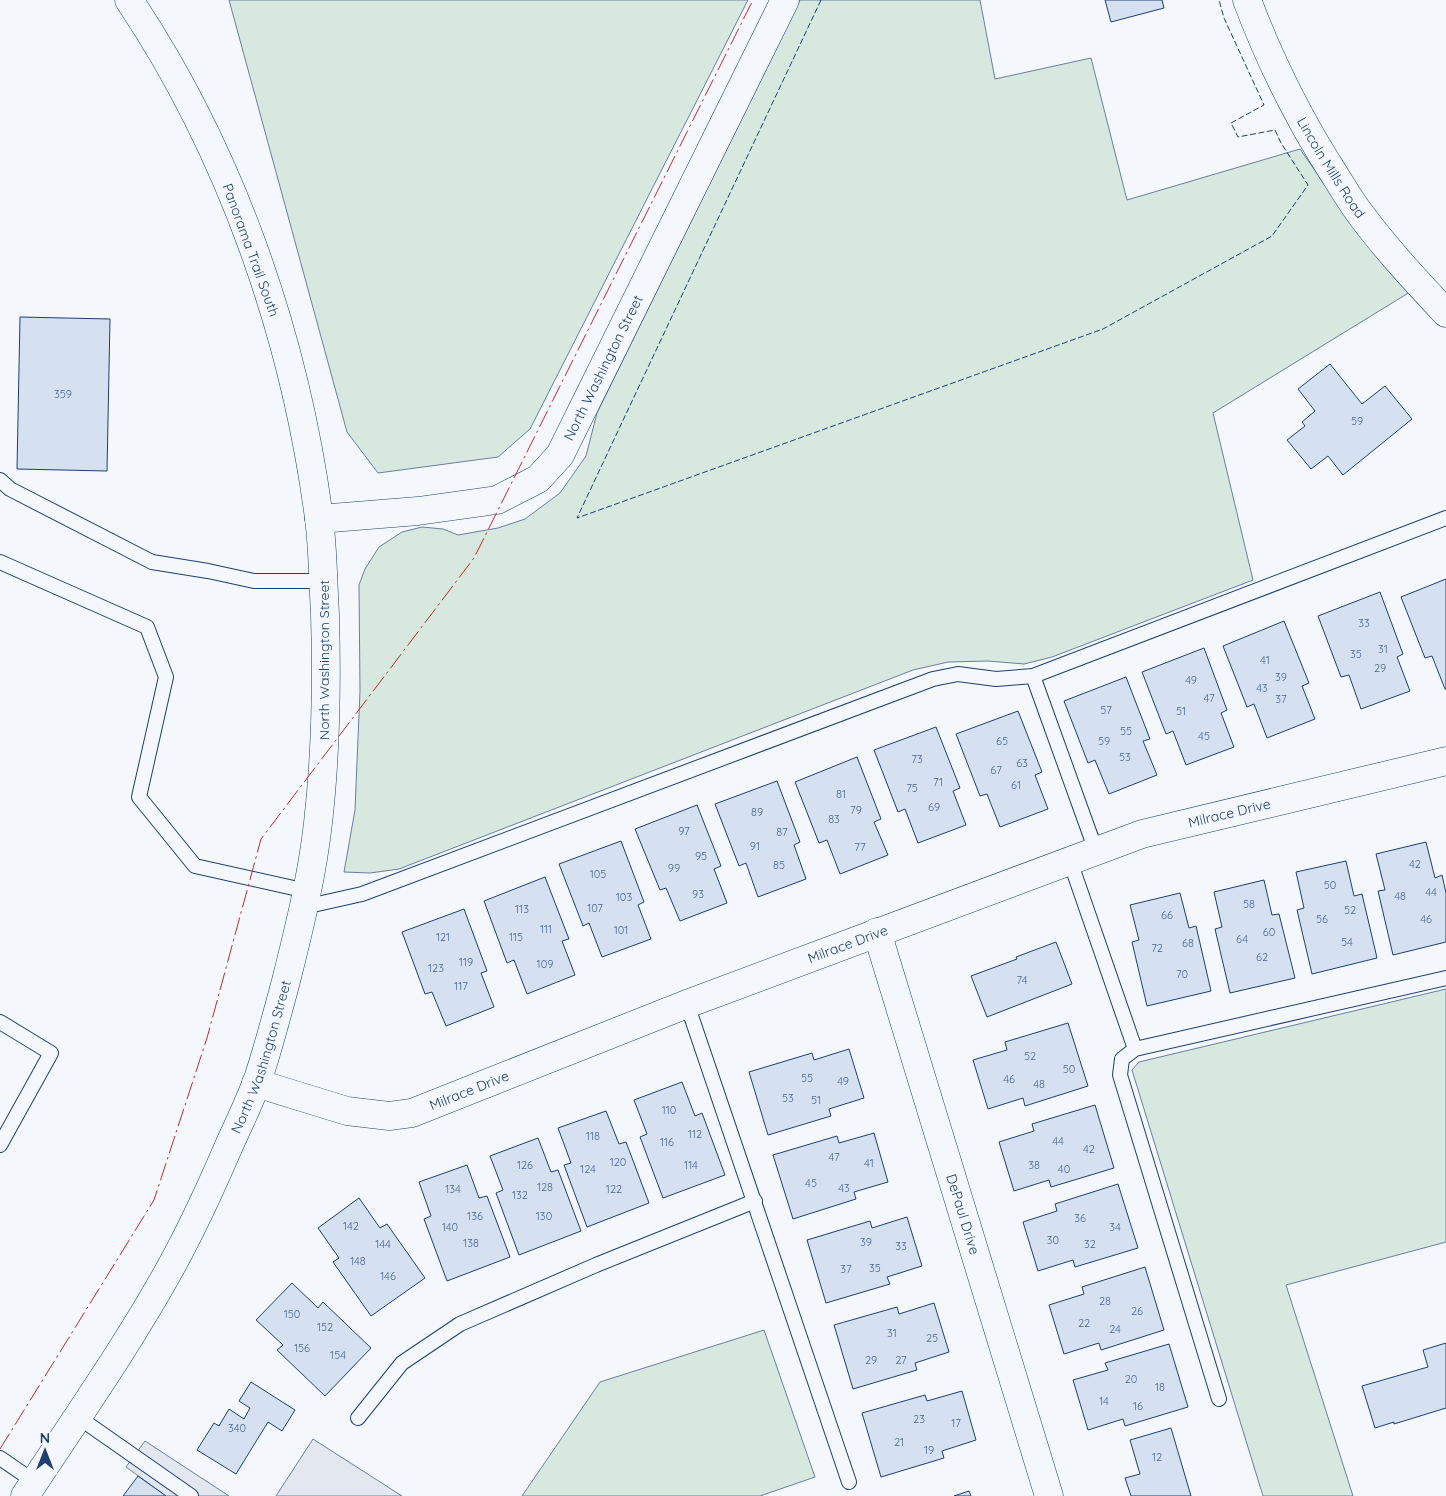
<svg xmlns="http://www.w3.org/2000/svg" width="1446" height="1496" font-family="Quicksand,sans-serif">
  <style>
    .green { fill: #d7e8df; stroke: #687fa3 }
    .parking { fill: #e3e8f0; stroke: #687fa3 }
    .building { fill: #d5e0f0; stroke: #1d3f73 }
    .lines { fill: none; stroke-linecap: round; stroke-linejoin: round }
    .lane-casing { stroke: #1d3f73; stroke-width: 16 }
    .street-casing { stroke: #1d3f73; stroke-width: 29 }
    .primary-casing { stroke: #1d3f73; stroke-width: 29 }
    .lane { stroke: #f4f7fb; stroke-width: 14 }
    .street { stroke: #f4f7fb; stroke-width: 28 }
    .primary { stroke: #f4f7fb; stroke-width: 28 }
    .fence { stroke: #1d3f73; stroke-width: 1; stroke-dasharray: 6 2.5; stroke-linecap: butt }
    .power { stroke: #c62828; stroke-width: 1; stroke-dasharray: 18 4 2.5 4; stroke-linecap: butt }
    .labels { text-anchor: middle; stroke-width: 4; stroke-linejoin: round; paint-order: stroke }
    .number-label { font-size: 11px; fill: #4b6792 }
    .street-label { font-size: 14px; fill: #1d3f73; stroke: #f4f7fb }
  </style>
  <rect width="100%" height="100%" fill="#f4f7fb"/>
  <g class="green">
    <path d="M229,0H748L530,429L498,457L378,473L347,432Z"/>
    <path d="M800,0H980L995,79L1091,58L1127,200L1300,149L1335,199L1410,292L1213,413L1253,580L1052,657L1024,664L988,661L948,662L913,670L399,869L370,873L344,872L355,810L360,691L359,585L365,569L379,547L402,532L422,527L443,529L458,535L498,528L525,519L560,493L586,456L597,413Z"/>
    <path d="M1446,989V1242L1286,1285L1353,1496H1263L1132,1070L1139,1062Z"/>
    <path d="M764,1330L815,1477L760,1496H522L600,1382Z"/>
  </g>
  <g class="parking">
    <path d="M313,1439L402,1496H276Z"/>
    <path d="M145,1441L229,1496H166L126,1467Z"/>
  </g>
  <g class="building">
    <path d="M1105,0H1162L1164,8L1111,22Z"/>
    <path d="M20,317L110,319L107,471L17,469Z"/>
    <path d="M1330,364L1362,404L1385,386L1412,419L1343,475L1328,456L1311,469L1287,440L1305,426L1302,422L1315,411L1298,389Z"/>
    <path d="M1446,579V689H1445L1432,656L1425,658L1401,597Z"/>
    <path d="M1380,592L1403,654L1397,657L1410,691L1361,709L1349,675L1341,677L1318,616Z"/>
    <path d="M1284,621L1309,683L1302,686L1315,719L1267,738L1254,704L1247,707L1223,646Z"/>
    <path d="M1204,648L1227,710L1221,713L1234,747L1186,765L1173,731L1166,734L1142,672Z"/>
    <path d="M1126,677L1150,739L1143,741L1157,775L1109,794L1095,760L1088,763L1064,701Z"/>
    <path d="M1018,711L1042,772L1035,775L1048,809L1000,827L987,794L980,796L956,734Z"/>
    <path d="M936,727L960,788L953,791L966,825L918,843L905,809L898,812L874,750Z"/>
    <path d="M857,757L881,819L874,822L888,855L840,874L827,840L819,843L795,782Z"/>
    <path d="M777,781L800,842L794,845L806,879L758,897L746,863L739,866L715,804Z"/>
    <path d="M697,805L721,866L714,869L727,903L680,921L666,888L660,890L635,829Z"/>
    <path d="M621,841L644,902L638,905L651,939L602,957L589,923L583,926L559,864Z"/>
    <path d="M1426,842L1435,878L1442,875L1446,893V942L1393,955L1378,891L1385,890L1376,854Z"/>
    <path d="M1346,861L1354,896L1362,894L1377,958L1312,974L1297,910L1304,908L1296,872Z"/>
    <path d="M545,877L569,939L562,941L575,975L527,994L514,960L507,963L484,901Z"/>
    <path d="M1264,880L1272,915L1279,914L1295,978L1230,993L1215,929L1222,927L1214,892Z"/>
    <path d="M1180,893L1189,928L1196,926L1211,991L1147,1006L1132,942L1139,940L1130,905Z"/>
    <path d="M464,909L487,971L481,973L494,1007L446,1026L432,992L425,994L402,932Z"/>
    <path d="M1056,942L1072,984L987,1017L971,976L1017,959L1016,957Z"/>
    <path d="M1068,1023L1088,1086L1025,1106L1023,1098L988,1109L973,1060L1007,1050L1005,1042Z"/>
    <path d="M849,1049L864,1098L829,1109L831,1116L768,1135L749,1072L812,1053L814,1060Z"/>
    <path d="M682,1082L695,1116L702,1113L725,1175L663,1198L640,1137L647,1134L634,1100Z"/>
    <path d="M1095,1105L1114,1168L1051,1187L1049,1180L1014,1191L999,1142L1034,1131L1032,1124Z"/>
    <path d="M606,1111L619,1144L626,1142L649,1203L587,1227L564,1165L571,1163L558,1128Z"/>
    <path d="M874,1133L888,1182L854,1192L856,1199L793,1219L773,1155L837,1136L839,1143Z"/>
    <path d="M538,1138L551,1172L558,1170L581,1231L519,1255L496,1193L503,1190L490,1156Z"/>
    <path d="M467,1165L479,1198L487,1196L510,1257L447,1281L424,1219L431,1216L419,1182Z"/>
    <path d="M1118,1184L1138,1248L1075,1267L1073,1260L1038,1271L1023,1222L1057,1211L1055,1204Z"/>
    <path d="M359,1198L380,1228L387,1224L425,1278L371,1316L333,1262L339,1258L318,1228Z"/>
    <path d="M907,1217L922,1266L887,1277L890,1284L826,1303L807,1240L870,1221L872,1228Z"/>
    <path d="M1145,1267L1164,1330L1101,1350L1099,1343L1064,1354L1049,1305L1084,1294L1082,1287Z"/>
    <path d="M292,1283L318,1308L323,1302L371,1348L325,1396L277,1350L283,1345L256,1320Z"/>
    <path d="M934,1303L949,1352L915,1363L917,1370L853,1389L834,1325L897,1307L899,1314Z"/>
    <path d="M1446,1343V1408L1394,1424V1422L1375,1428L1362,1386L1428,1367L1423,1350Z"/>
    <path d="M1169,1344L1188,1407L1125,1426L1123,1419L1088,1430L1073,1380L1108,1370L1105,1363Z"/>
    <path d="M251,1382L295,1410L282,1431L268,1422L236,1474L197,1450L214,1423L219,1426L229,1409L244,1419L250,1408L239,1401Z"/>
    <path d="M962,1391L976,1440L942,1451L944,1458L881,1477L862,1413L925,1395L927,1401Z"/>
    <path d="M1171,1428L1191,1496H1131L1125,1478L1140,1474L1130,1440Z"/>
    <path d="M138,1476L166,1496H123Z"/>
    <path d="M969,1491L971,1496H954Z"/>
  </g>
  <g class="lines">
    <defs>
      <g id="lane">
        <path d="M0,480L10,489L152,562L208,571L254,581H323"/>
        <path d="M0,562L147,627L166,677L139,797L195,866L307,891"/>
        <path d="M1033,676L1096,851"/>
        <path d="M1070,861L1135,1049"/>
        <path d="M304,907L362,894L933,679L958,674L996,679L1033,676L1446,518"/>
        <path d="M687,1004L849,1482"/>
        <path d="M0,1022L51,1053L0,1145"/>
        <path d="M1219,1399L1120,1075L1122,1059L1135,1049L1446,978"/>
        <path d="M78,1417L191,1496"/>
        <path d="M358,1418L402,1363L460,1324L596,1265L755,1201"/>
        <path d="M0,1458L35,1482"/>
      </g>
      <g id="street">
        <path id="s1" d="M1247,0C1271,64 1299,120 1336,177C1344,190 1352,203 1361,215C1387,250 1417,282 1446,313"/>
        <path id="s2" d="M319,519L418,511L497,500L538,479L560,455L785,0"/>
        <path id="s3" d="M877,932L1049,1496"/>
        <path id="s4" d="M256,1083L347,1111L389,1116L412,1113L687,1004L1142,834L1446,761"/>
      </g>
      <g id="primary">
        <path id="s5" d="M25,1496C75,1420 128,1345 172,1265C194,1225 213,1183 231,1141C240,1122 249,1102 257,1082C268,1049 277,1015 286,981C299,929 312,877 318,823C326,754 327,684 325,614C323,582 323,549 319,518C295,336 231,152 129,0"/>
      </g>
    </defs>
    <use href="#lane" class="lane-casing"/>
    <use href="#street" class="street-casing"/>
    <use href="#primary" class="primary-casing"/>
    <use href="#lane" class="lane"/>
    <use href="#street" class="street"/>
    <use href="#primary" class="primary"/>
    <path class="fence" d="M821,0L577,518L1103,329L1272,236L1308,185L1281,143L1275,130L1238,137L1231,123L1264,105L1224,18L1219,0"/>
    <path class="power" d="M0,1449L154,1200L207,1038L261,839L474,558L753,0"/>
  </g>
  <g class="labels">
    <g class="number-label">
      <text x="63" y="398">359</text>
      <text x="1357" y="425">59</text>
      <text x="1364" y="627">33</text>
      <text x="1383" y="653">31</text>
      <text x="1356" y="658">35</text>
      <text x="1265" y="664">41</text>
      <text x="1380" y="672">29</text>
      <text x="1281" y="681">39</text>
      <text x="1191" y="684">49</text>
      <text x="1262" y="692">43</text>
      <text x="1209" y="702">47</text>
      <text x="1281" y="703">37</text>
      <text x="1106" y="714">57</text>
      <text x="1181" y="715">51</text>
      <text x="1126" y="735">55</text>
      <text x="1204" y="740">45</text>
      <text x="1002" y="745">65</text>
      <text x="1104" y="745">59</text>
      <text x="1125" y="761">53</text>
      <text x="917" y="763">73</text>
      <text x="1022" y="767">63</text>
      <text x="996" y="774">67</text>
      <text x="938" y="786">71</text>
      <text x="1016" y="789">61</text>
      <text x="912" y="792">75</text>
      <text x="841" y="798">81</text>
      <text x="934" y="811">69</text>
      <text x="856" y="814">79</text>
      <text x="757" y="816">89</text>
      <text x="834" y="823">83</text>
      <text x="684" y="835">97</text>
      <text x="782" y="836">87</text>
      <text x="755" y="850">91</text>
      <text x="860" y="851">77</text>
      <text x="701" y="860">95</text>
      <text x="1415" y="868">42</text>
      <text x="779" y="869">85</text>
      <text x="674" y="872">99</text>
      <text x="598" y="878">105</text>
      <text x="1330" y="889">50</text>
      <text x="1431" y="896">44</text>
      <text x="698" y="898">93</text>
      <text x="1400" y="900">48</text>
      <text x="624" y="901">103</text>
      <text x="1249" y="908">58</text>
      <text x="595" y="912">107</text>
      <text x="522" y="913">113</text>
      <text x="1350" y="914">52</text>
      <text x="1167" y="919">66</text>
      <text x="1322" y="923">56</text>
      <text x="1426" y="923">46</text>
      <text x="546" y="933">111</text>
      <text x="621" y="934">101</text>
      <text x="1269" y="936">60</text>
      <text x="443" y="941">121</text>
      <text x="516" y="941">115</text>
      <text x="1242" y="943">64</text>
      <text x="1347" y="946">54</text>
      <text x="1188" y="947">68</text>
      <text x="1157" y="952">72</text>
      <text x="1262" y="961">62</text>
      <text x="466" y="966">119</text>
      <text x="545" y="968">109</text>
      <text x="436" y="972">123</text>
      <text x="1182" y="978">70</text>
      <text x="1022" y="984">74</text>
      <text x="461" y="990">117</text>
      <text x="1030" y="1060">52</text>
      <text x="1069" y="1073">50</text>
      <text x="807" y="1082">55</text>
      <text x="1009" y="1083">46</text>
      <text x="843" y="1085">49</text>
      <text x="1039" y="1088">48</text>
      <text x="788" y="1102">53</text>
      <text x="816" y="1104">51</text>
      <text x="669" y="1114">110</text>
      <text x="695" y="1138">112</text>
      <text x="593" y="1140">118</text>
      <text x="1058" y="1145">44</text>
      <text x="667" y="1146">116</text>
      <text x="1089" y="1153">42</text>
      <text x="834" y="1161">47</text>
      <text x="618" y="1166">120</text>
      <text x="869" y="1167">41</text>
      <text x="525" y="1169">126</text>
      <text x="691" y="1169">114</text>
      <text x="1034" y="1169">38</text>
      <text x="588" y="1173">124</text>
      <text x="1064" y="1173">40</text>
      <text x="811" y="1187">45</text>
      <text x="545" y="1191">128</text>
      <text x="844" y="1192">43</text>
      <text x="453" y="1193">134</text>
      <text x="614" y="1193">122</text>
      <text x="520" y="1199">132</text>
      <text x="475" y="1220">136</text>
      <text x="544" y="1220">130</text>
      <text x="1080" y="1222">36</text>
      <text x="351" y="1230">142</text>
      <text x="450" y="1231">140</text>
      <text x="1115" y="1231">34</text>
      <text x="1053" y="1244">30</text>
      <text x="866" y="1246">39</text>
      <text x="471" y="1247">138</text>
      <text x="383" y="1248">144</text>
      <text x="1090" y="1248">32</text>
      <text x="901" y="1250">33</text>
      <text x="358" y="1265">148</text>
      <text x="875" y="1272">35</text>
      <text x="846" y="1273">37</text>
      <text x="388" y="1280">146</text>
      <text x="1105" y="1305">28</text>
      <text x="1137" y="1315">26</text>
      <text x="292" y="1318">150</text>
      <text x="1084" y="1327">22</text>
      <text x="325" y="1331">152</text>
      <text x="1115" y="1333">24</text>
      <text x="892" y="1337">31</text>
      <text x="932" y="1342">25</text>
      <text x="302" y="1352">156</text>
      <text x="338" y="1359">154</text>
      <text x="871" y="1364">29</text>
      <text x="901" y="1364">27</text>
      <text x="1131" y="1383">20</text>
      <text x="1160" y="1391">18</text>
      <text x="1104" y="1405">14</text>
      <text x="1138" y="1410">16</text>
      <text x="919" y="1423">23</text>
      <text x="956" y="1427">17</text>
      <text x="237" y="1432">340</text>
      <text x="899" y="1446">21</text>
      <text x="929" y="1454">19</text>
      <text x="1157" y="1461">12</text>
    </g>
    <g class="street-label">
      <text dy="5" stroke="none"><textPath href="#s1" startOffset="188">Lincoln Mills Road</textPath></text>
      <text transform="translate(251 250) rotate(70)" y="5">Panorama Trail South</text>
      <text dy="5" stroke="none"><textPath href="#s2" startOffset="355">North Washington Street</textPath></text>
      <text transform="translate(324 660) rotate(-90)" y="5">North Washington Street</text>
      <text dy="5" stroke="none"><textPath href="#s4" startOffset="1032">Milrace Drive</textPath></text>
      <text dy="5" stroke="none"><textPath href="#s4" startOffset="628">Milrace Drive</textPath></text>
      <text dy="5" stroke="none"><textPath href="#s5" startOffset="501">North Washington Street</textPath></text>
      <text dy="5" stroke="none"><textPath href="#s4" startOffset="222">Milrace Drive</textPath></text>
      <text dy="5" stroke="none"><textPath href="#s3" startOffset="295">DePaul Drive</textPath></text>
    </g>
  </g>
  <g transform="translate(45 1451)" stroke="#f4f7fb" stroke-width="4" paint-order="stroke">
  <path d="M0-4L9 19L0 12L-9 19Z" fill="#1d3f73"/>
  <text y="-8" font-size="14" font-weight="bold" text-anchor="middle" fill="#1d3f73">N</text>
  </g>
</svg>
